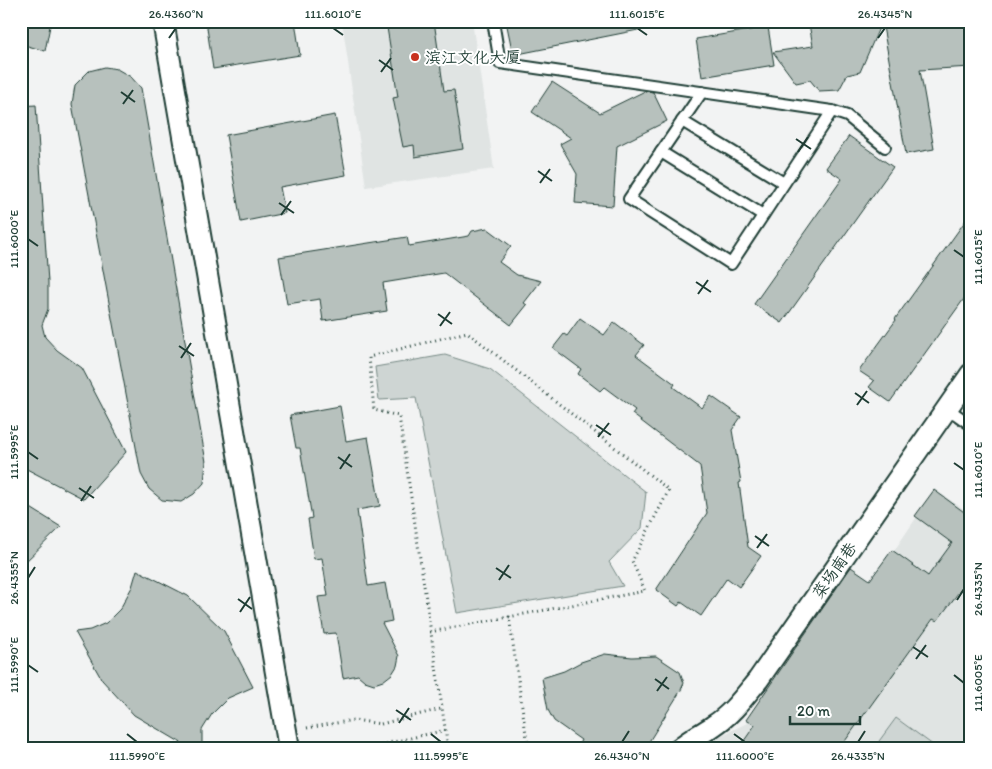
<svg xmlns="http://www.w3.org/2000/svg" width="992" height="769" font-family="Itim,'LXGW WenKai TC',sans-serif">
  <style>
    .built { fill: #e0e4e3 }
    .green { fill: #ced5d3; stroke: #768984 }
    .building { fill: #b7c1bd; stroke: #1f3d34 }
    .lines { fill: none; stroke-linecap: round; stroke-linejoin: round }
    .lane-casing { stroke: #1f3d34; stroke-width: 14 }
    .street-casing { stroke: #1f3d34; stroke-width: 24 }
    .path { stroke: #1f3d34; stroke-width: 3; stroke-dasharray: 1 4; stroke-linecap: butt }
    .lane { stroke: #fff; stroke-width: 10 }
    .street { stroke: #fff; stroke-width: 20 }
    .ticks { fill: none; stroke: #1f3d34; stroke-width: 2 }
    .poi-dot { fill: #c8321e; stroke: #fff; stroke-width: 2 }
    .labels { text-anchor: middle; stroke-width: 4; stroke-linejoin: round; paint-order: stroke }
    .poi-label { font-size: 16px; fill: #1f3d34; stroke: #fff; text-anchor: start }
    .street-label { font-size: 16px; fill: #1f3d34; stroke: #fff }
    .neatline { fill: none; stroke: #1f3d34; stroke-width: 2 }
    .ticks-label { font-size: 12px; text-anchor: middle; fill: #1f3d34 }
  </style>
  <rect width="100%" height="100%" fill="#f2f3f3"/>
  <filter id="ink" filterUnits="userSpaceOnUse"><feTurbulence type="fractalNoise" baseFrequency=".02" numOctaves="2"/><feDisplacementMap in="SourceGraphic" scale="10" xChannelSelector="R" yChannelSelector="G"/><feConvolveMatrix kernelMatrix="1 2 1 2 8 2 1 2 1" color-interpolation-filters="sRGB"/></filter>
  <g filter="url(#ink)">
    <g class="built">
      <path d="M342,21H472L494,169L366,187Z"/>
      <path d="M935,490L971,514V748H696L749,722L788,731L877,576Z"/>
    </g>
    <g class="green">
      <path d="M445,355L490,369L646,492L642,528L609,562L623,586L457,613L416,398L379,400L375,367Z"/>
      <path d="M896,718L937,748H874Z"/>
    </g>
    <g class="building">
      <path d="M21,21H51L45,51L21,44Z"/>
      <path d="M206,21H295L300,55L213,69Z"/>
      <path d="M386,21H434L444,91L454,90L463,149L415,157L414,145L403,147L393,98L398,97Z"/>
      <path d="M506,21H637L638,30L513,55Z"/>
      <path d="M826,21H882L860,72L847,75L839,90L819,91L810,80L796,83L773,52L813,46L809,24Z"/>
      <path d="M882,21H968L971,67L920,70L934,149L906,154Z"/>
      <path d="M768,27L774,65L702,77L696,39Z"/>
      <path d="M105,67L117,69L131,77L141,88L206,462L204,483L194,494L181,502L162,500L149,489L141,474L72,104L75,85L89,71Z"/>
      <path d="M552,82L600,113L645,91L653,92L667,121L617,146L613,206L575,203L577,174L560,144L571,138L532,112Z"/>
      <path d="M36,105L48,282V309L42,325L45,337L57,350L82,368L126,452L84,499L21,466V106Z"/>
      <path d="M335,115L346,175L280,187L285,213L241,222L226,135Z"/>
      <path d="M849,136L893,167L782,323L754,304L842,179L826,168Z"/>
      <path d="M971,213V289L890,402L869,387L874,381L859,371L896,320L895,319Z"/>
      <path d="M487,228L511,246L499,262L517,275L541,281L524,303L527,305L511,325L444,273L383,283L387,311L323,321L320,299L287,304L279,257L407,237L409,246L469,236L472,231Z"/>
      <path d="M580,318L604,335L614,322L644,345L636,355L675,384L673,387L702,408L711,396L741,417L732,430L741,482L739,483L748,547L761,556L739,587L727,578L701,616L681,602L678,606L656,590L707,513L700,466L632,414L635,410L604,387L600,391L578,374L581,369L553,348L564,334L567,336Z"/>
      <path d="M340,406L346,441L368,437L380,506L357,510L368,586L385,583L392,621L382,623L399,656L397,666L392,674L383,681L374,684L365,681L358,675L343,678L336,633L324,634L318,597L328,596L322,558L314,559L308,519L312,518L300,448H296L290,415Z"/>
      <path d="M934,490L971,517V576L937,621L933,619L840,748H739L755,725L746,720L851,567L870,580L892,550L928,576L952,543L915,516Z"/>
      <path d="M21,502L61,527L21,566Z"/>
      <path d="M137,570L188,596L224,631L253,687L228,698L212,714L202,730V748H190L134,715L102,680L75,632L90,630L106,623L120,609L132,587Z"/>
      <path d="M605,654L632,657L656,656L680,672L684,683L681,690L645,748H577L581,740L554,721L548,710L542,678L564,671L581,662Z"/>
    </g>
    <g class="lines">
      <defs>
        <g id="lane">
          <path d="M493,21L500,63L832,111L847,116L885,147"/>
          <path d="M702,92L629,199L731,264L832,111"/>
          <path d="M682,121L784,183"/>
          <path d="M661,152L763,215"/>
          <path d="M947,408L971,425"/>
        </g>
        <g id="street">
          <path d="M163,21L289,748"/>
          <path d="M680,748C690,739 702,734 713,726C732,714 744,697 758,680L971,374"/>
        </g>
      </defs>
      <use href="#lane" class="lane-casing"/>
      <use href="#street" class="street-casing"/>
      <g class="path">
        <path d="M509,616L528,748"/>
        <path d="M430,632L645,591L632,561L669,490L467,332L369,357L374,410L399,416L448,748"/>
        <path d="M307,728L354,720L381,724L441,709"/>
        <path d="M377,748L384,744L446,730"/>
      </g>
      <use href="#lane" class="lane"/>
      <use href="#street" class="street"/>
    </g>
  </g>
  <path class="ticks" d="M333,28L343,35M637,28L647,35M169,38L176,28M878,38L885,28M379,60L393,70M381,72L391,58M121,92L135,102M123,104L133,90M796,139L811,149M798,152L808,137M538,171L552,181M540,183L550,169M279,203L294,213M281,215L291,201M28,239L38,246M954,250L964,257M696,282L711,292M698,294L708,280M438,314L452,324M440,326L450,312M179,346L194,356M181,358L191,343M855,393L869,403M857,405L867,391M596,425L611,435M598,437L609,423M28,452L38,459M338,457L352,467M954,463L964,470M340,469L350,454M79,488L94,498M81,501L91,486M755,536L769,546M757,548L767,534M496,568L511,578M28,578L35,567M499,580L509,565M238,599L252,609M957,600L964,589M240,612L250,597M913,647L928,657M916,659L926,645M28,665L38,672M954,675L964,683M655,679L669,689M657,691L667,677M396,710L411,720M399,723L409,708M127,734L137,742M431,734L441,742M734,734L745,742M622,742L629,731M858,742L865,731"/>
  <circle class="poi-dot" cx="415" cy="57" r="5"/>
  <g class="labels">
    <g class="poi-label">
      <text x="425" y="63">滨江文化大厦</text>
    </g>
    <g class="street-label">
      <text transform="translate(834 570) rotate(-55)" y="6">菜场南巷</text>
    </g>
  </g>
  <rect width="992" height="769" fill="none" stroke="#fff" stroke-width="55"/>
  <path d="M790 716v8h70v-8" fill="none" stroke="#1f3d34" stroke-width="2.5"/>
  <text x="797" y="716" font-size="15" fill="#1f3d34" stroke="#ffffff" stroke-width="4" paint-order="stroke">20 m</text>
  <rect x="28" y="28" width="936" height="714" class="neatline"/>
  <g class="ticks-label">
    <text x="176" y="18">26.4360°N</text>
    <text x="333" y="18">111.6010°E</text>
    <text x="637" y="18">111.6015°E</text>
    <text x="885" y="18">26.4345°N</text>
    <text transform="translate(14 239) rotate(-90)" y="4">111.6000°E</text>
    <text transform="translate(978 257) rotate(-90)" y="4">111.6015°E</text>
    <text transform="translate(14 452) rotate(-90)" y="4">111.5995°E</text>
    <text transform="translate(978 470) rotate(-90)" y="4">111.6010°E</text>
    <text transform="translate(14 578) rotate(-90)" y="4">26.4355°N</text>
    <text transform="translate(978 589) rotate(-90)" y="4">26.4335°N</text>
    <text transform="translate(14 665) rotate(-90)" y="4">111.5990°E</text>
    <text transform="translate(978 683) rotate(-90)" y="4">111.6005°E</text>
    <text x="137" y="760">111.5990°E</text>
    <text x="441" y="760">111.5995°E</text>
    <text x="622" y="760">26.4340°N</text>
    <text x="745" y="760">111.6000°E</text>
    <text x="858" y="760">26.4335°N</text>
  </g>
</svg>
